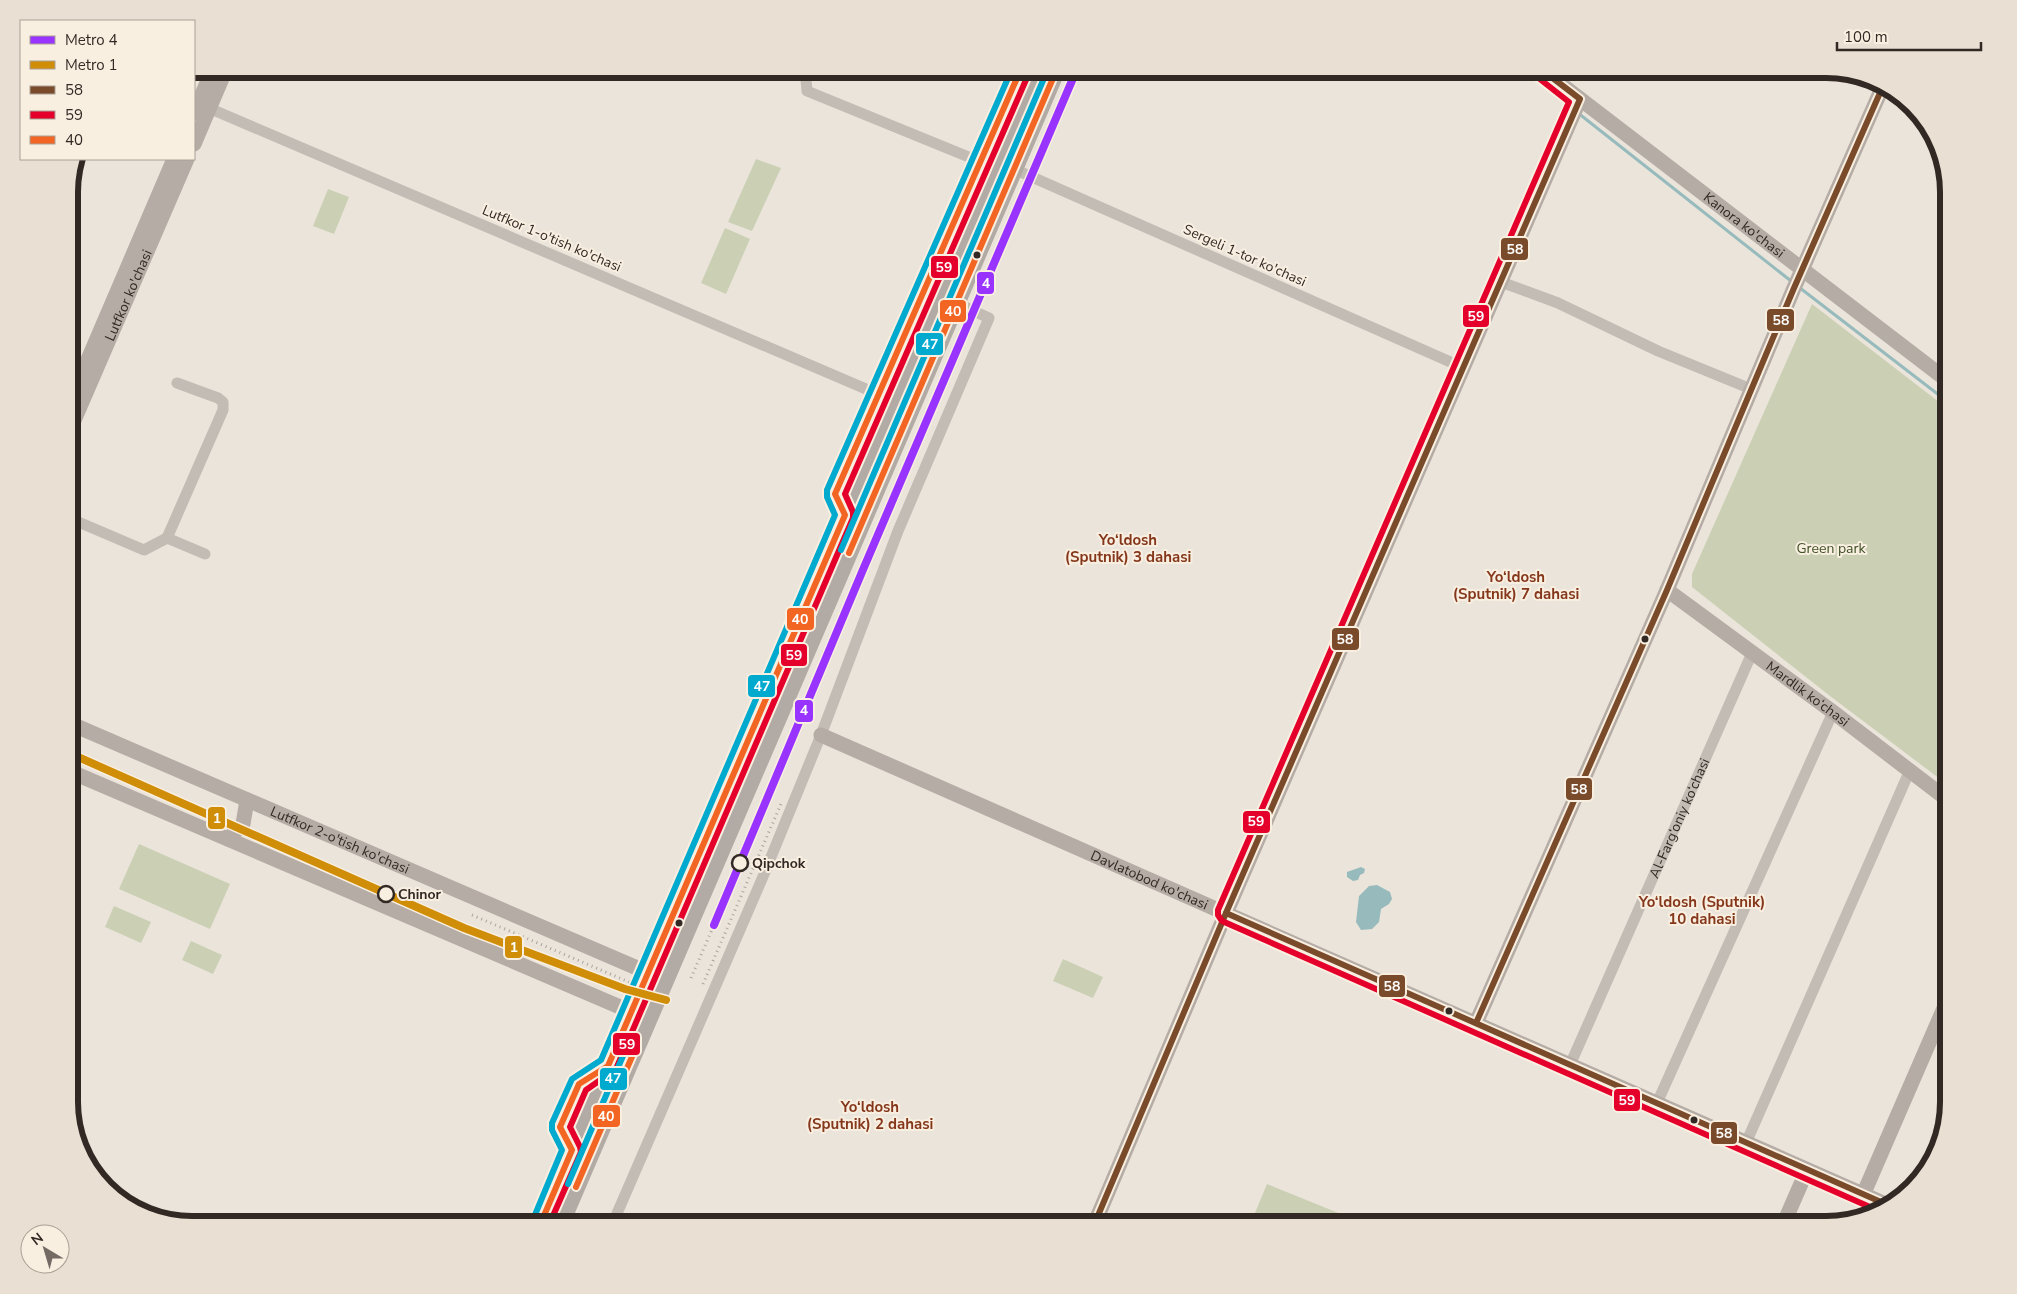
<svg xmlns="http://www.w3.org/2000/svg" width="2017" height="1294" font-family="'Nunito Sans',sans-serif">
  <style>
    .green { fill: #cbd0b4 }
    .water { fill: #97bbbc }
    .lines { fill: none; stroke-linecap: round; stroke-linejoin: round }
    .stream { stroke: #97bbbc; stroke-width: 3 }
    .street { stroke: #c3bcb5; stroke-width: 11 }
    .secondary { stroke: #b4aca5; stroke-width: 15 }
    .primary { stroke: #b2aaa4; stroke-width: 18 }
    .rail { stroke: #aba49f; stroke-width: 3; stroke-dasharray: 1 4; stroke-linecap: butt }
    .bus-1-casing { stroke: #f9efe1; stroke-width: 10 }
    .bus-2-casing { stroke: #f9efe1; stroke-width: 10 }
    .bus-3-casing { stroke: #f9efe1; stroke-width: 10 }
    .bus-4-casing { stroke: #f9efe1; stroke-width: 10 }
    .bus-1 { stroke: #7a4b2a; stroke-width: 6 }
    .bus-2 { stroke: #e4002b; stroke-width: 6 }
    .bus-3 { stroke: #f26522; stroke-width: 6 }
    .bus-4 { stroke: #00a9ce; stroke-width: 6 }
    .metro-1-casing { stroke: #f9efe1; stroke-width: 11 }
    .metro-2-casing { stroke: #f9efe1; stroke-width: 11 }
    .metro-1 { stroke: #93f; stroke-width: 8 }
    .metro-2 { stroke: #d08d07; stroke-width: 8 }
    .bus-dot { fill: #332924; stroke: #f9efe1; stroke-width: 2 }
    .stop-dot { fill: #f9efe1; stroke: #332924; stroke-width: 2.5 }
    .labels { text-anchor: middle; stroke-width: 4; stroke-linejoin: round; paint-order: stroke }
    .street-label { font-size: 14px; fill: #332924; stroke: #f9efe1 }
    .park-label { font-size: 14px; fill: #415227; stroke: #f9efe1 }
    .stop-label { font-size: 14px; font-weight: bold; fill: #332924; stroke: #f9efe1; text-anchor: start }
    .neighbourhood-label { font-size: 15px; font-weight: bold; fill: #84371b; stroke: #f9efe1 }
    .rim { fill: none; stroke: #332924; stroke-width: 6 }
    .line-badge { stroke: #f9efe1; stroke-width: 2 }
    .badge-label { font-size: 14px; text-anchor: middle; font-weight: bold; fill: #fff }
  </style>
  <rect width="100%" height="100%" fill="#ebe4db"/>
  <g class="green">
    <path d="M756,159L781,168L752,231L728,222Z"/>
    <path d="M328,189L349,197L334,234L313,226Z"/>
    <path d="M725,228L750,239L726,294L701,283Z"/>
    <path d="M1812,304L1948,409V785L1830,696L1692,587V574Z"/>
    <path d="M139,844L230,884L210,929L119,889Z"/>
    <path d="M114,906L151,922L141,943L105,927Z"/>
    <path d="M191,941L222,955L213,974L182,960Z"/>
    <path d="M1063,959L1103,977L1093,998L1053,981Z"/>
    <path d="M1267,1184L1368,1225H1250Z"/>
  </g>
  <g class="water">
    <path d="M1361,867L1365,869L1364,873L1360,875L1358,880L1353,881L1347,877V872Z"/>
    <path d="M1377,885L1390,892L1392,899L1389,904L1381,909L1379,922L1372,929L1361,930L1356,922L1359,896L1369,886Z"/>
  </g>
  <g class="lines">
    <g class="stream">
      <path d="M1523,69L1571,107"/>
      <path d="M1578,113L1791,281"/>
      <path d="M1800,288L1948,402"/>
    </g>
    <g class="street">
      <path d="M805,69L807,91L981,162"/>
      <path d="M204,106L894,401"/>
      <path d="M1014,169L1464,368"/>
      <path d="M1501,282L1558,303L1658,351L1751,389"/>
      <path d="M845,515L835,494L1021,69"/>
      <path d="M69,518L144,550L167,538L205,554"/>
      <path d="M167,538L223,410V402L218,398L177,383"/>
      <path id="s1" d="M1570,1065L1752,653"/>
      <path d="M1657,1103L1833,712"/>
      <path d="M1746,1143L1910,770"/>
      <path d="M612,1225L762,879L821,735L898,531L989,318L956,303"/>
    </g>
    <g class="secondary">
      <path id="s2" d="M1541,69L1948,381"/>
      <path d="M194,113L213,69"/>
      <path d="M194,144L226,69"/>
      <path d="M69,404L174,159"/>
      <path id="s3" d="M69,432L187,159"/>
      <path id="s4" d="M1667,590L1833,712L1948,800"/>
      <path id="s5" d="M69,723L665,980"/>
      <path id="s6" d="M821,735L1890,1206"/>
      <path d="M69,771L648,1019"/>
      <path d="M228,839L243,824L247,800"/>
      <path d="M1476,1023L1667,590L1794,288L1883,86"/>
      <path d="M1863,1195L1948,999"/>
      <path d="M1094,1225L1226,913L1580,99"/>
      <path d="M1783,1225L1807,1170"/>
    </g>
    <g class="primary">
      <path d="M540,1225L665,931L1038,69"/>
      <path d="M560,1225L1057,69"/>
    </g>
    <g class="rail">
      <path d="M472,915L629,982L666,1000"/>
      <path d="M691,978L714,925"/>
      <path d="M703,984L781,804"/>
    </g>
    <defs>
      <g id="bus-1">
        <path d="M1226,913L1890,1206"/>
        <path d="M1476,1023L1667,590L1794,288L1883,86"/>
        <path d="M1094,1225L1226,913L1580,99L1541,69"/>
      </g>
      <g id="bus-2">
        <path d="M1536,76L1569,102L1218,910V915L1222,921L1879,1211"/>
        <path d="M549,1225L581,1152L580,1147L570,1127L586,1090L616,1069L853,518V512L845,494L1029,73"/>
      </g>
      <g id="bus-3">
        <path d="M849,553L1057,69"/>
        <path d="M576,1187L637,1045"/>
        <path d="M540,1225L572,1150L560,1127L579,1084L608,1066L845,515L835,494L1021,69"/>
      </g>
      <g id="bus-4">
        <path d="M841,550L1048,69"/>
        <path d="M568,1184L629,1042"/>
        <path d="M532,1222L562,1150L552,1130V1123L572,1079L601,1060L835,515L827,497V490L1012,69"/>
      </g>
    </defs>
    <use href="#bus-1" class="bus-1-casing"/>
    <use href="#bus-2" class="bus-2-casing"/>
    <use href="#bus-3" class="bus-3-casing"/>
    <use href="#bus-4" class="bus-4-casing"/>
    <use href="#bus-1" class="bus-1"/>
    <use href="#bus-2" class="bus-2"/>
    <use href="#bus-3" class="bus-3"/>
    <use href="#bus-4" class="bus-4"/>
    <defs>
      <path id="metro-1" d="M714,925L862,572L1077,69"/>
      <path id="metro-2" d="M69,753L464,928L625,989L666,1000"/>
    </defs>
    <use href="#metro-1" class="metro-1-casing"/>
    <use href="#metro-2" class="metro-2-casing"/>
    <use href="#metro-1" class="metro-1"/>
    <use href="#metro-2" class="metro-2"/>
  </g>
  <g class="bus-dot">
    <circle cx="977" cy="255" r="4.5"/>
    <circle cx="1645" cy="639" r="4.5"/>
    <circle cx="679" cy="923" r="4.5"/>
    <circle cx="1449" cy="1011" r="4.5"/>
    <circle cx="1694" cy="1120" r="4.5"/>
  </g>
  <g class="stop-dot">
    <circle cx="740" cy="863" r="8"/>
    <circle cx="386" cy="894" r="8"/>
  </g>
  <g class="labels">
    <g class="street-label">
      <text dy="5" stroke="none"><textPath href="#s2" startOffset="256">Kanora ko'chasi</textPath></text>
      <text transform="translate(552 238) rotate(23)" y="5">Lutfkor 1-o'tish ko'chasi</text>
      <text transform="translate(1245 255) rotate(24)" y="5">Sergeli 1-tor ko'chasi</text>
      <text dy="5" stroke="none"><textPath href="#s3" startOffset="149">Lutfkor ko'chasi</textPath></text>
      <text dy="5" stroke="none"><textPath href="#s4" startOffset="175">Mardlik ko‘chasi</textPath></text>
      <text dy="5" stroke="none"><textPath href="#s1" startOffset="270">Al-Farg‘oniy ko‘chasi</textPath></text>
      <text dy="5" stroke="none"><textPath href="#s5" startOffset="295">Lutfkor 2-o'tish ko'chasi</textPath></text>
      <text dy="5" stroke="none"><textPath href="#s6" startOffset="359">Davlatobod ko'chasi</textPath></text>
    </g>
    <g class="park-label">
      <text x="1831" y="553">Green park</text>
    </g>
    <g class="stop-label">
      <text x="752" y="868">Qipchok</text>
      <text x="398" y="899">Chinor</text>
    </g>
    <g class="neighbourhood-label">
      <text x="1128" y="545">Yo‘ldosh<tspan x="1128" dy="17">(Sputnik) 3 dahasi</tspan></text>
      <text x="1516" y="582">Yo‘ldosh<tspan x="1516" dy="17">(Sputnik) 7 dahasi</tspan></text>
      <text x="1702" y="907">Yo‘ldosh (Sputnik)<tspan x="1702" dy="17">10 dahasi</tspan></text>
      <text x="870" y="1112">Yo‘ldosh<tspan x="870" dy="17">(Sputnik) 2 dahasi</tspan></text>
    </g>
  </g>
  <path d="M0 0H2017V1294H0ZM192 78H1826A114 114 0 0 1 1940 192V1102A114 114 0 0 1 1826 1216H192A114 114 0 0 1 78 1102V192A114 114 0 0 1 192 78Z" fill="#e9dfd2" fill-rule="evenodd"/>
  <path class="rim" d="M192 78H1826A114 114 0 0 1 1940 192V1102A114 114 0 0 1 1826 1216H192A114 114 0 0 1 78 1102V192A114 114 0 0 1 192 78Z"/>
  <g class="line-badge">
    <rect x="1500" y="237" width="29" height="24" rx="5" fill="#7a4b2a"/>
    <rect x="930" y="255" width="29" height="24" rx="5" fill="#e4002b"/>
    <rect x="976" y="271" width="19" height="24" rx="5" fill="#93f"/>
    <rect x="939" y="299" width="28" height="24" rx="5" fill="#f26522"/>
    <rect x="1462" y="304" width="28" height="24" rx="5" fill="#e4002b"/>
    <rect x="1766" y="308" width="29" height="24" rx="5" fill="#7a4b2a"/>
    <rect x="915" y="332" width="29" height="24" rx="5" fill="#00a9ce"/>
    <rect x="786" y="607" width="29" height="24" rx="5" fill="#f26522"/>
    <rect x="1331" y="627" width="29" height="24" rx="5" fill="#7a4b2a"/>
    <rect x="780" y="643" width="28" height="24" rx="5" fill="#e4002b"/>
    <rect x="747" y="674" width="29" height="24" rx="5" fill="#00a9ce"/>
    <rect x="794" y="699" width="20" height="24" rx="5" fill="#93f"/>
    <rect x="1565" y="777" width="28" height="24" rx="5" fill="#7a4b2a"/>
    <rect x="207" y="806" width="19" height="24" rx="5" fill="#d08d07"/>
    <rect x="1242" y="810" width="29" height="24" rx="5" fill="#e4002b"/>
    <rect x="504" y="935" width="19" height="24" rx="5" fill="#d08d07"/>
    <rect x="1378" y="974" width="28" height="24" rx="5" fill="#7a4b2a"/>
    <rect x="612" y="1032" width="29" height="24" rx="5" fill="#e4002b"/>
    <rect x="599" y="1067" width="29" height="24" rx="5" fill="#00a9ce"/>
    <rect x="1613" y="1088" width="28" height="24" rx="5" fill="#e4002b"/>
    <rect x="592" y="1104" width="29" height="24" rx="5" fill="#f26522"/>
    <rect x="1710" y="1121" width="28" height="24" rx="5" fill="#7a4b2a"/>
  </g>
  <g class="badge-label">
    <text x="1515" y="254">58</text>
    <text x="944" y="272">59</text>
    <text x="986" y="288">4</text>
    <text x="953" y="316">40</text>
    <text x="1476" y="321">59</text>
    <text x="1781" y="325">58</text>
    <text x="930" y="349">47</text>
    <text x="800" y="624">40</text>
    <text x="1345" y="644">58</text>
    <text x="794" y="660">59</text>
    <text x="762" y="691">47</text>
    <text x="804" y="715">4</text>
    <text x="1579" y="794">58</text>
    <text x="217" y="823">1</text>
    <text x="1256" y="826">59</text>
    <text x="514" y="952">1</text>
    <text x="1392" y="991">58</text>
    <text x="627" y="1049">59</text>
    <text x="613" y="1083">47</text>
    <text x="1627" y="1105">59</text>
    <text x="606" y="1121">40</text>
    <text x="1724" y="1138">58</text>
  </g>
  <rect x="20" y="20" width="175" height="140" fill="#f9efe1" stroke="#aaa095"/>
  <rect x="30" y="36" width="25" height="8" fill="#9933ff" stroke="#aaa095"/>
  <text x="65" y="45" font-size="15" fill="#332924">Metro 4</text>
  <rect x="30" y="61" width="25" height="8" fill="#d08d07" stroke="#aaa095"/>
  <text x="65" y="70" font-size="15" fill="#332924">Metro 1</text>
  <rect x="30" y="86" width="25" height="8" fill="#7a4b2a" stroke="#aaa095"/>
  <text x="65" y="95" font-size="15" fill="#332924">58</text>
  <rect x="30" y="111" width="25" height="8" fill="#e4002b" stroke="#aaa095"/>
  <text x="65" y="120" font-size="15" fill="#332924">59</text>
  <rect x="30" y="136" width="25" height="8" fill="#f26522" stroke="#aaa095"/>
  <text x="65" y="145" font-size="15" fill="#332924">40</text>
  <g transform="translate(45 1249) rotate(322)"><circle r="24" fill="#f9efe1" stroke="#aaa095"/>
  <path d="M0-4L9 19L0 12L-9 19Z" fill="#736a64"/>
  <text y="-8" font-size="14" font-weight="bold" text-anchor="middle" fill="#332924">N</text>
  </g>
  <path d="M1837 42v8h144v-8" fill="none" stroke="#332924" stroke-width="2.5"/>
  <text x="1844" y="42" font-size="15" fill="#332924" stroke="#f9efe1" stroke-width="4" paint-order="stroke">100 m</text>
</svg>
